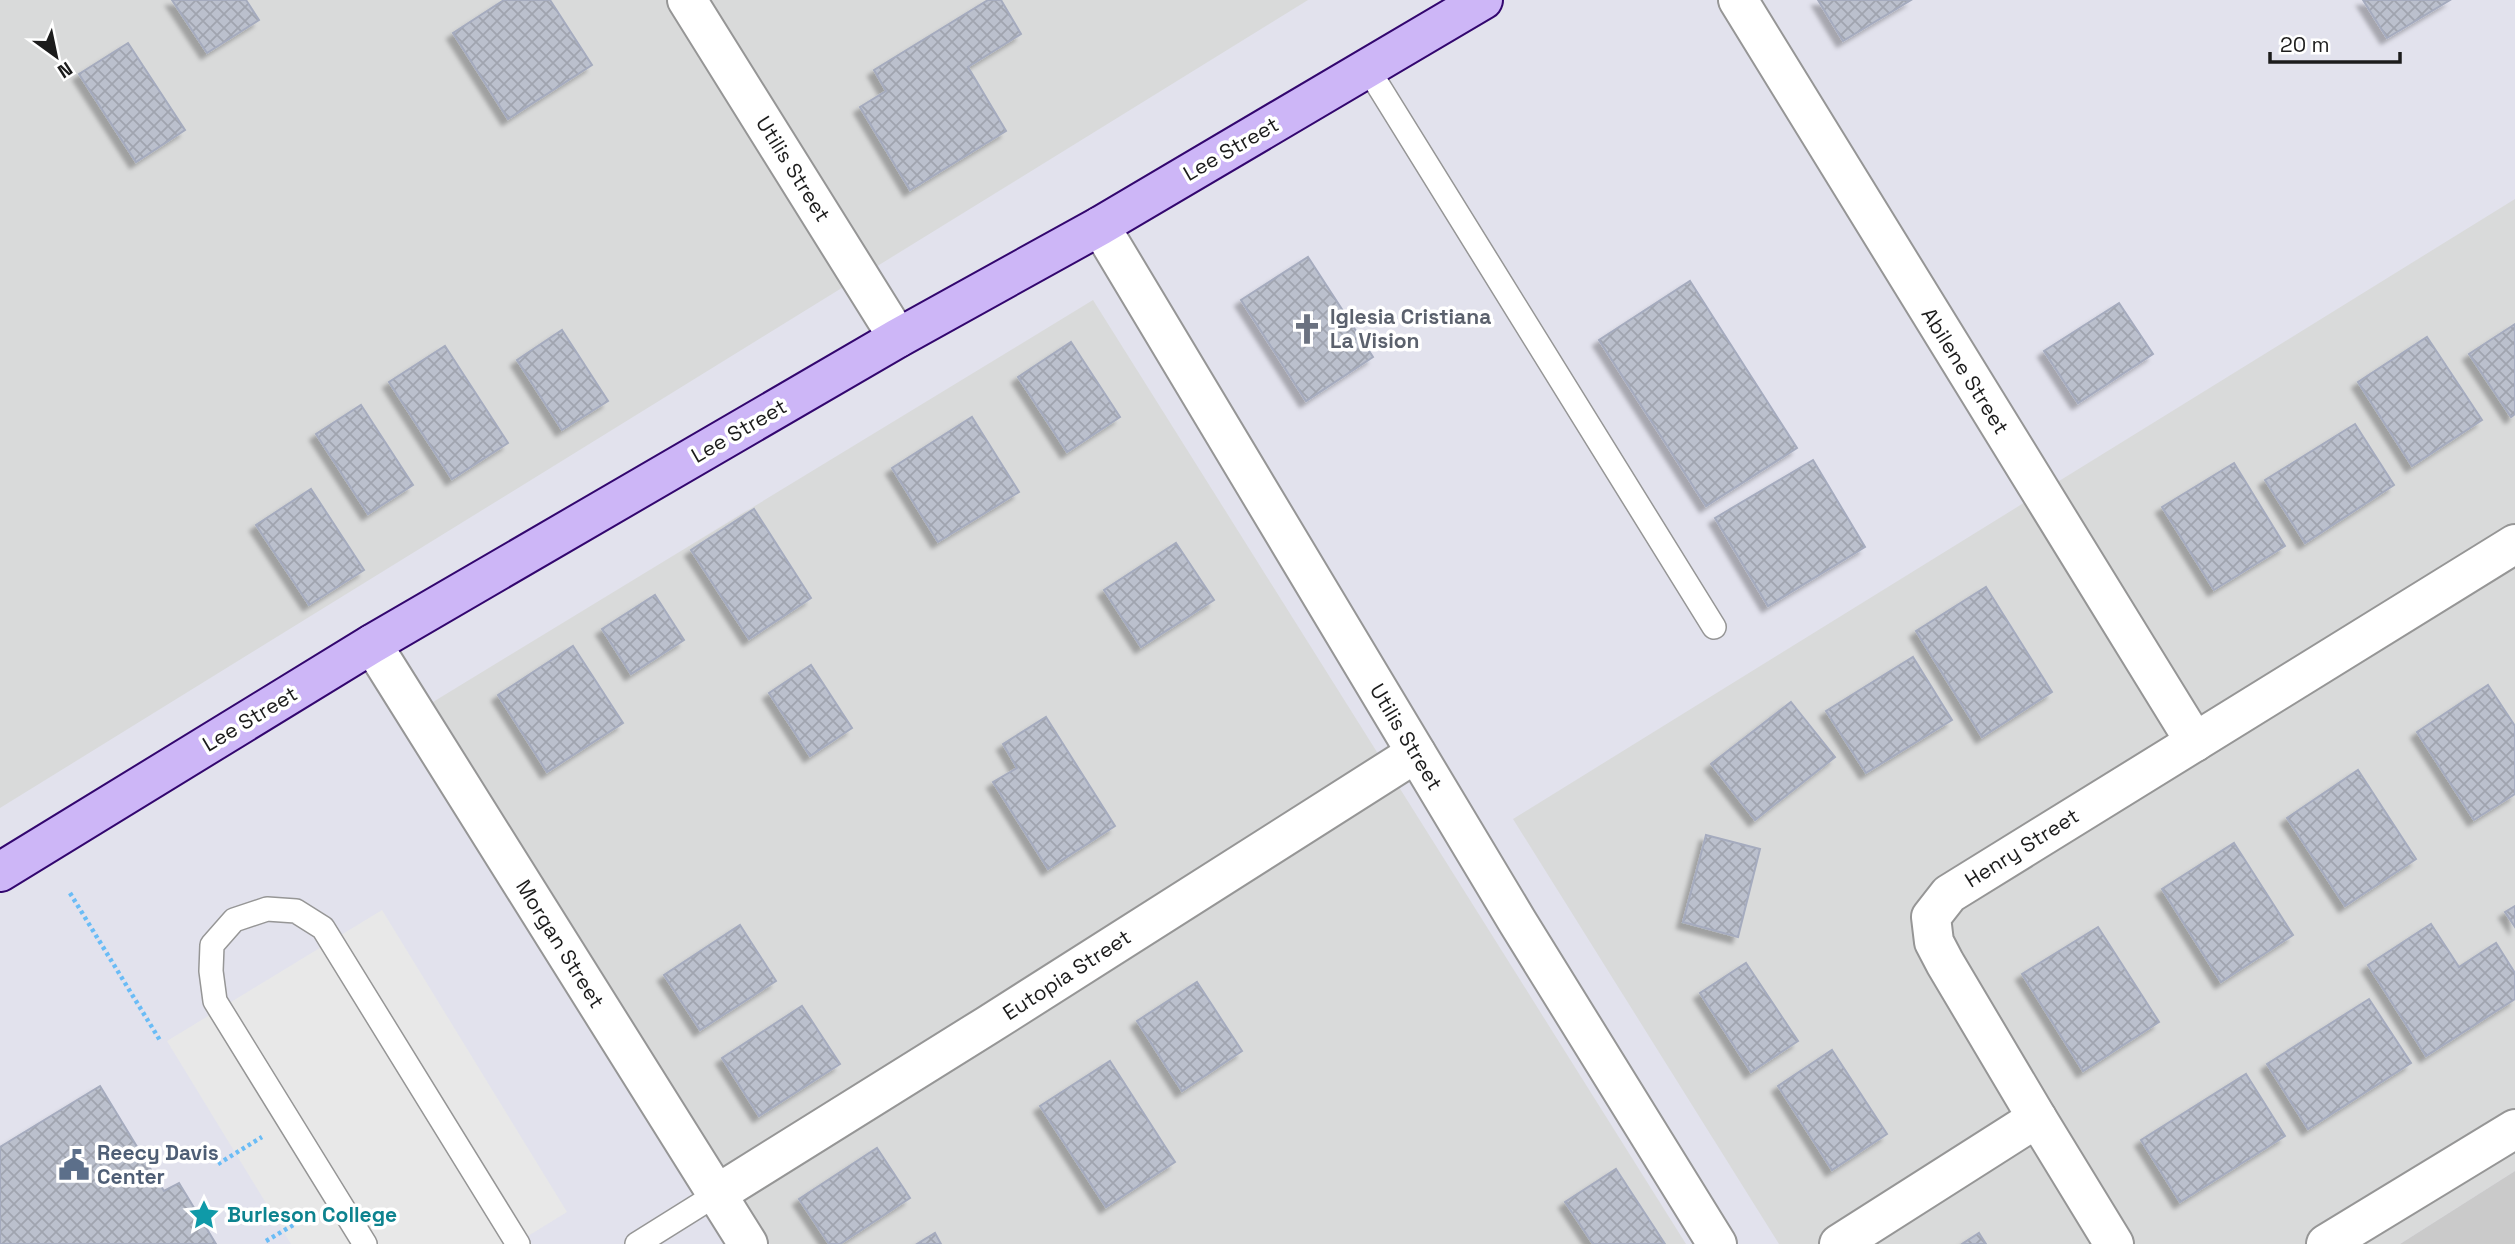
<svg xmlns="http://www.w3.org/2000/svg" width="2515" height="1244" font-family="'Space Grotesk',sans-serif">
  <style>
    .residential { fill: #d9dada }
    .religious { fill: #cacaca }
    .parking { fill: #e8e8e8 }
    .building { fill: url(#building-cross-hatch); stroke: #a5abbe; stroke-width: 2; filter: url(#shadow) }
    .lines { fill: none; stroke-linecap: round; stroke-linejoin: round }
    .service-casing { stroke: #969696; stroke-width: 26 }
    .minor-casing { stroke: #969696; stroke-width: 42 }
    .secondary-casing { stroke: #33076f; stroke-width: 42 }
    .path { stroke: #6abcf6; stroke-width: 4.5; stroke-dasharray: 3.5 3.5; stroke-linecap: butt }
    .service { stroke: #fff; stroke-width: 23 }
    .minor { stroke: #fff; stroke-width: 38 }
    .secondary { stroke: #cdb6f7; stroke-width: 38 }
    .labels { text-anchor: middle; stroke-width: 7; stroke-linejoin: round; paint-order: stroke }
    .street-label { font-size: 21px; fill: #1c1c1c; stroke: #fff }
    .worship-label { font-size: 21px; font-weight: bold; fill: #5b616d; stroke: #fff; text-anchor: start }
    .service-label { font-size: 21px; font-weight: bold; fill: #4e5e75; stroke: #fff; text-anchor: start }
    .culture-label { font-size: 21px; font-weight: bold; fill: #0d838f; stroke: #fff; text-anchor: start }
  </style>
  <defs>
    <pattern id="building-cross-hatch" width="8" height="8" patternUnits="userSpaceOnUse" patternTransform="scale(1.75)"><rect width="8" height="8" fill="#bbc0cd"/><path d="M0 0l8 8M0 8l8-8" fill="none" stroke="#a0a4af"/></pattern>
    <filter id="shadow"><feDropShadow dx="-6" dy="6" stdDeviation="2" flood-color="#0004"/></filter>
  </defs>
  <rect width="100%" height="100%" fill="#e2e2ed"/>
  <g class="residential">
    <path d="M0,0H1308L0,808Z"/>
    <path d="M2515,199V1171L2400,1244H1779L1513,819Z"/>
    <path d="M1093,300L1686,1244H770L433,702Z"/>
  </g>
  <path class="religious" d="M2515,1171V1244H2400Z"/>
  <path class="parking" d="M382,910L567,1212L515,1244H291L167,1041Z"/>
  <g class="building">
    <path d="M172,0H246L259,20L207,53Z"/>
    <path d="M504,0H550L592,65L508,119L453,33Z"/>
    <path d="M988,0H1001L1021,34L968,67L1006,131L910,190L860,107L886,91L874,70Z"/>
    <path d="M1818,0H1911L1843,41Z"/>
    <path d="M2363,0H2450L2387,38Z"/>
    <path d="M128,43L185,130L136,162L79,74Z"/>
    <path d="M1308,257L1373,357L1306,401L1241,300Z"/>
    <path d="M1690,281L1797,448L1706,506L1599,340Z"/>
    <path d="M2119,303L2153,354L2078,403L2044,351Z"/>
    <path d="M2515,324V414L2511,417L2469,354Z"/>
    <path d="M562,330L608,401L562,430L517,360Z"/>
    <path d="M2427,337L2482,420L2412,466L2358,382Z"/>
    <path d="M1071,342L1120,417L1067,452L1018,377Z"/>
    <path d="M445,346L508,443L452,479L389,382Z"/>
    <path d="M361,405L413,485L368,514L316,434Z"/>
    <path d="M972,417L1019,492L938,542L892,468Z"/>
    <path d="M2355,424L2394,485L2305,543L2265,480Z"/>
    <path d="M1813,460L1865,547L1768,606L1715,518Z"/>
    <path d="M2234,463L2285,546L2214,590L2162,507Z"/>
    <path d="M311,489L364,570L309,605L256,525Z"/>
    <path d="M754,509L811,598L749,639L691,550Z"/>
    <path d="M1176,543L1214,600L1141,647L1104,590Z"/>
    <path d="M1986,587L2052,692L1982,737L1916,631Z"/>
    <path d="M655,595L684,640L631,674L602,629Z"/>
    <path d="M573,646L623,723L547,772L498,695Z"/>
    <path d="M1913,657L1952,720L1866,773L1826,711Z"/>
    <path d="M811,665L852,728L810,756L769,693Z"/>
    <path d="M2488,685L2515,726V794L2474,820L2417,732Z"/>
    <path d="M1791,702L1835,757L1755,820L1711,764Z"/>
    <path d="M1046,717L1115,826L1048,869L993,782L1017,768L1003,744Z"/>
    <path d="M2358,770L2416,859L2345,906L2287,818Z"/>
    <path d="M1706,835L1760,849L1738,937L1683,922Z"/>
    <path d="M2234,843L2293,935L2221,982L2162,889Z"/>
    <path d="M2515,906V927L2505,912Z"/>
    <path d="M2431,924L2459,967L2496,943L2515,973V999L2426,1056L2368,965Z"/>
    <path d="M740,925L776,981L700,1030L664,975Z"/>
    <path d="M2098,927L2159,1022L2083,1071L2022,974Z"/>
    <path d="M1746,963L1798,1041L1751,1072L1700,993Z"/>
    <path d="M1197,982L1242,1051L1182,1091L1137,1021Z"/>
    <path d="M2369,999L2411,1063L2308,1129L2267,1064Z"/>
    <path d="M802,1006L840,1064L759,1116L722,1058Z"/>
    <path d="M1832,1050L1887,1134L1832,1170L1778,1086Z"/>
    <path d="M1110,1061L1175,1162L1106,1207L1040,1106Z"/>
    <path d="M2246,1074L2285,1136L2180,1202L2141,1140Z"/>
    <path d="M100,1086L164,1191L179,1183L216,1244H0V1147Z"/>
    <path d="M877,1148L910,1198L840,1244H829L799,1199Z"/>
    <path d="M1616,1169L1665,1244H1593L1565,1202Z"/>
    <path d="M935,1233L941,1244H917Z"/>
    <path d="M1979,1233L1986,1244H1962Z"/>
  </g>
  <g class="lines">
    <defs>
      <g id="service">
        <path d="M1368,69L1714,627"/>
        <path d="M365,1244L215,1001L211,971L212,945L234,920L267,909L296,911L323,928L518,1244"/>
        <path d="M637,1244L717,1194"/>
      </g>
      <g id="minor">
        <path d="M687,0L898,338"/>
        <path d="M1738,0L2195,742"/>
        <path d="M1100,226L1517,921L1717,1244"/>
        <path d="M372,644L748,1244"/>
        <path d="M2037,1118L2114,1244"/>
        <path d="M717,1194L988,1025L1416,753"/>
        <path d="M1839,1244L2037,1118L1945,963L1934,942L1931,917L1949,894L2515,544"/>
        <path d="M2326,1244L2515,1129"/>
      </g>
      <path id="secondary" d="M0,872L372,644L898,338L1100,226L1483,0"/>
    </defs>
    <use href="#service" class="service-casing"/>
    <use href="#minor" class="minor-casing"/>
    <use href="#secondary" class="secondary-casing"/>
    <g class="path">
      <path d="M70,893L161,1042"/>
      <path d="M218,1164L262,1137"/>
      <path d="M266,1241L310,1215"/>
    </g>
    <use href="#service" class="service"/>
    <use href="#minor" class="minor"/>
    <use href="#secondary" class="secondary"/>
  </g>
  <defs>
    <symbol id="church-bare" viewBox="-9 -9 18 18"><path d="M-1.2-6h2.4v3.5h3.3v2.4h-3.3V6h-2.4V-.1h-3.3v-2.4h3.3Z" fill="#6b7280" stroke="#fff" stroke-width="2.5" paint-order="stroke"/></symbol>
    <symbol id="civic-bare" viewBox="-9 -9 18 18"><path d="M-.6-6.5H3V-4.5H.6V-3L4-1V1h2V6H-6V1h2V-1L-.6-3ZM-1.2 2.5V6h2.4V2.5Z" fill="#5c6f8a" stroke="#fff" stroke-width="2.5" paint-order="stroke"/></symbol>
    <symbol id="sight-bare" viewBox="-9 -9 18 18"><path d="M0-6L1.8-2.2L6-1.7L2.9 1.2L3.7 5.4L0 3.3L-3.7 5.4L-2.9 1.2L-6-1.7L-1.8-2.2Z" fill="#0f9aa8" stroke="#fff" stroke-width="2.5" paint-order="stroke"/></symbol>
  </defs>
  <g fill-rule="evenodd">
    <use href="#church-bare" x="1285" y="307" width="44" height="44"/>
    <use href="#civic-bare" x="52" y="1143" width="44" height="44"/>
    <use href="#sight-bare" x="182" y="1193" width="44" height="44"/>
  </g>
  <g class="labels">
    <g class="street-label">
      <text transform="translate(1231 149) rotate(-30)" y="7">Lee Street</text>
      <text transform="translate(793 169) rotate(58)" y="7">Utilis Street</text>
      <text transform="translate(1965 371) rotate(58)" y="7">Abilene Street</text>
      <text transform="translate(739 431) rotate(-30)" y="7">Lee Street</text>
      <text transform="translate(250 719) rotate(-31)" y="7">Lee Street</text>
      <text transform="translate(1406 737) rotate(59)" y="7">Utilis Street</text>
      <text transform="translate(2022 848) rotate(-32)" y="7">Henry Street</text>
      <text transform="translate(560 944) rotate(58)" y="7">Morgan Street</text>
      <text transform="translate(1067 975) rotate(-33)" y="7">Eutopia Street</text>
    </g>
    <g class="worship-label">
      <text x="1330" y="324">Iglesia Cristiana<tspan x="1330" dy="24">La Vision</tspan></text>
    </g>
    <g class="service-label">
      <text x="97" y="1160">Reecy Davis<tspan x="97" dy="24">Center</tspan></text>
    </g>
    <g class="culture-label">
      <text x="227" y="1222">Burleson College</text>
    </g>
  </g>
  <g transform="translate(56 56) rotate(147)" stroke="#ffffff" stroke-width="5" paint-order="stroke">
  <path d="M0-5L12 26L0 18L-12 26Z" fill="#1c1c1c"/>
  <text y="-10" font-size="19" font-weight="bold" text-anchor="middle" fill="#1c1c1c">N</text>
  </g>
  <path d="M2270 52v10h130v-10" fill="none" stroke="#1c1c1c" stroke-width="3.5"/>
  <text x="2280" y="52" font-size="21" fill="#1c1c1c" stroke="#ffffff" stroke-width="5" paint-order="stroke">20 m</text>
</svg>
